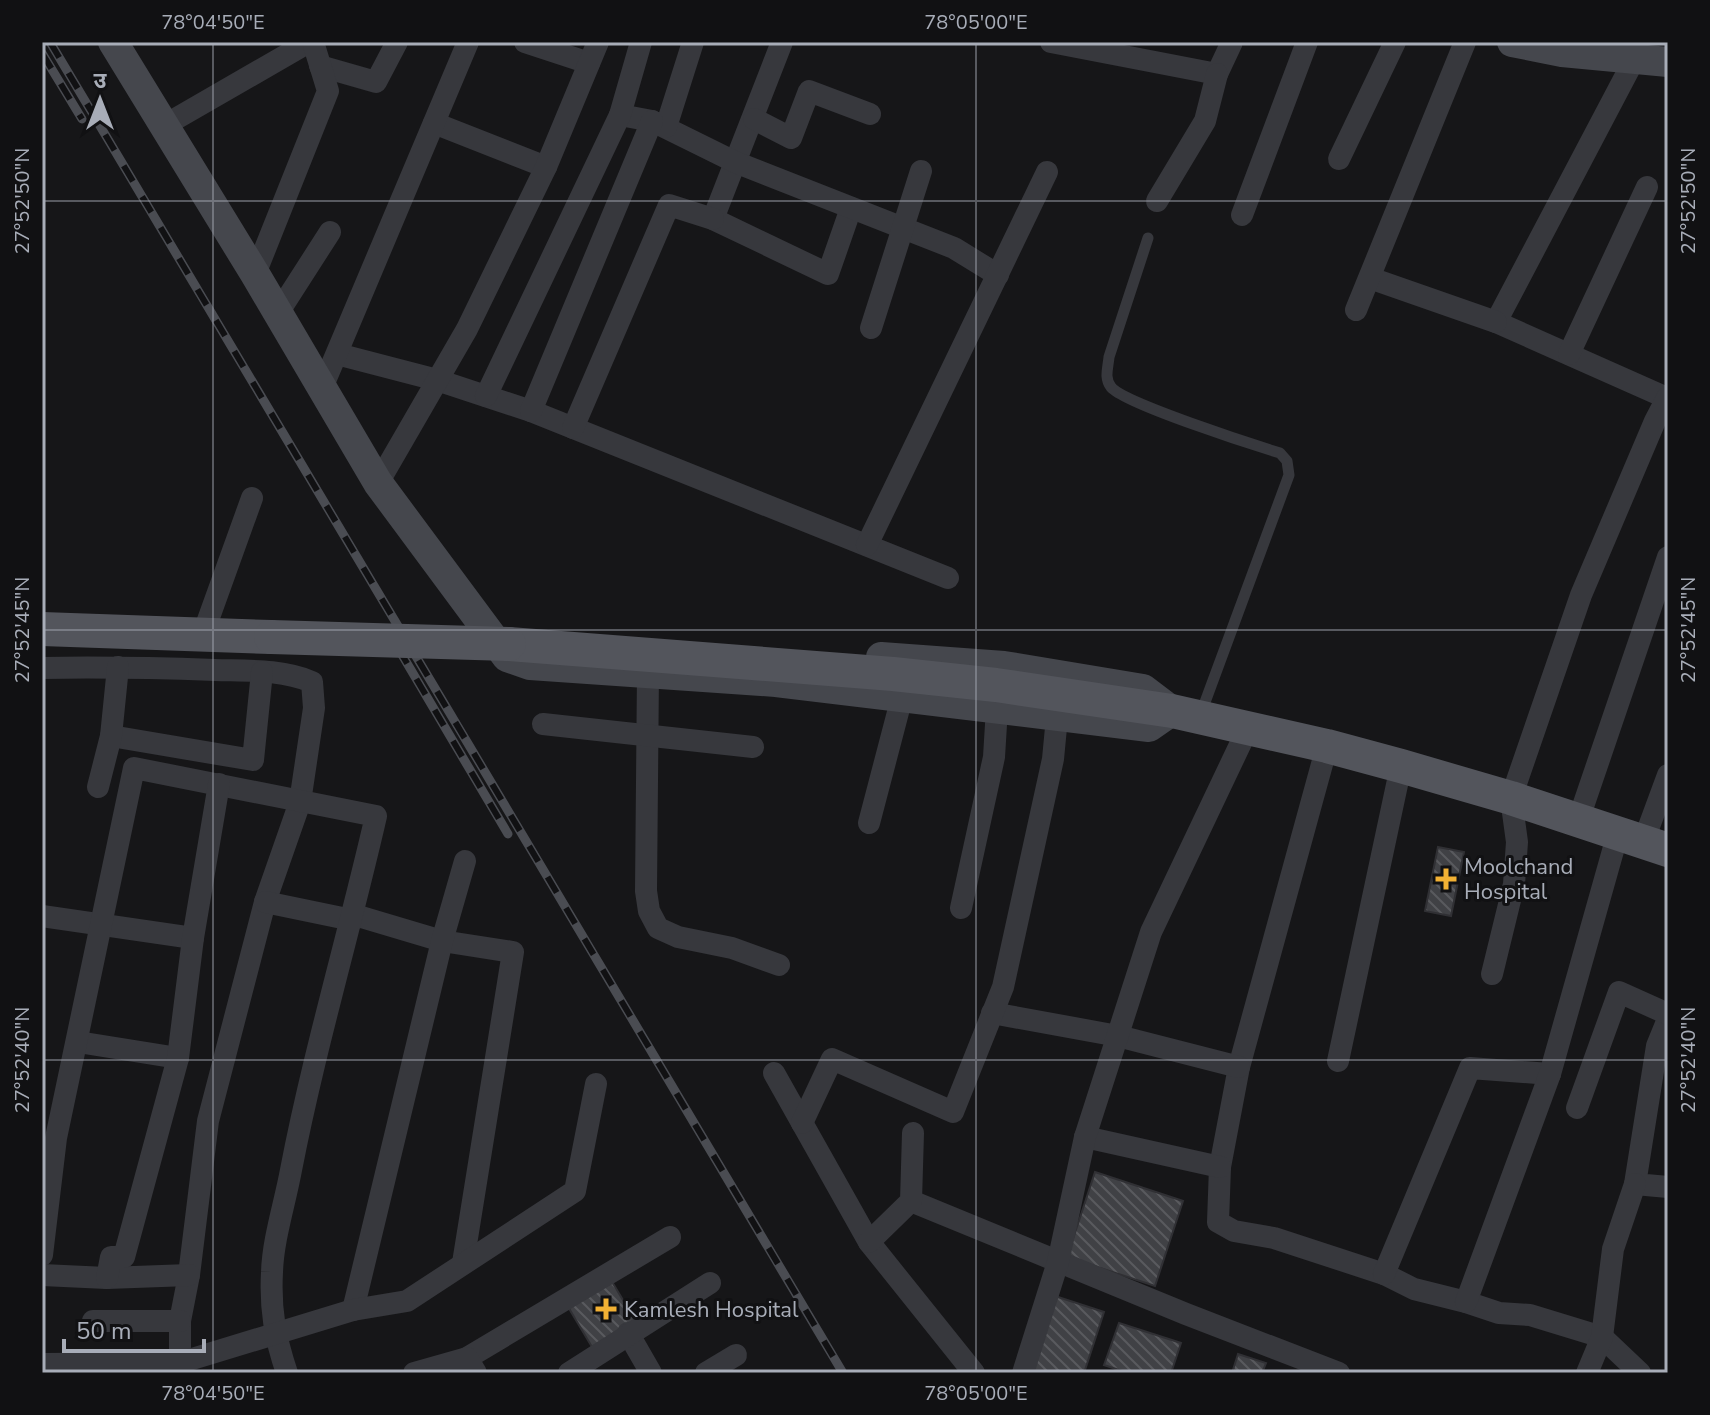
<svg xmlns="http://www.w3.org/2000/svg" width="1710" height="1415" font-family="'Nunito Sans','Noto Sans Devanagari',sans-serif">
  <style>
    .building { fill: url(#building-back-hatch); stroke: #303034; stroke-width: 2 }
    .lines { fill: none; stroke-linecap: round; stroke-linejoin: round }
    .lane { stroke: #37383d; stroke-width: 11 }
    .street { stroke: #37383d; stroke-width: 22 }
    .secondary { stroke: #45474d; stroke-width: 30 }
    .primary { stroke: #53555c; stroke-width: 34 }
    .rail-casing { stroke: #4a4c52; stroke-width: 9 }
    .rail { stroke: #111113; stroke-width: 6; stroke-dasharray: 18; stroke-linecap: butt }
    .primary-bridge { stroke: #53555c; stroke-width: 34 }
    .ticks { fill: none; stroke: #a8adb8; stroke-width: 2; stroke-opacity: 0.45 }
    .poi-dot { fill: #f2b134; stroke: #111113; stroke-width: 3 }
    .labels { text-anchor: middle; stroke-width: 6; stroke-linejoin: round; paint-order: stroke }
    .poi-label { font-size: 22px; fill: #a8adb8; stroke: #111113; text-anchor: start }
    .neatline { fill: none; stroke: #a8adb8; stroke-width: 3 }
    .ticks-label { font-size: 20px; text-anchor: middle; fill: #a8adb8 }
  </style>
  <defs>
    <pattern id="building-back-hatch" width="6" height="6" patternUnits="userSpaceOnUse" patternTransform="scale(2)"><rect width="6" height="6" fill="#404145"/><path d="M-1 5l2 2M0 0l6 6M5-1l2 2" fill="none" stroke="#595a5e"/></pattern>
  </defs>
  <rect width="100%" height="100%" fill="#161618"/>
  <g class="building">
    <path d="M1438,847L1464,852L1451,916L1425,911Z"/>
    <path d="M1095,1172L1183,1201L1155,1286L1067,1257Z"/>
    <path d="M611,1280L636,1322L592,1347L567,1305Z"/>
    <path d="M1055,1296L1104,1312L1084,1373H1029Z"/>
    <path d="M1119,1323L1181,1343L1171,1373H1128L1104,1365Z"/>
    <path d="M1238,1354L1266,1363L1262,1373H1232Z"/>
  </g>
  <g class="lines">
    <path class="lane" d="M1148,238L1109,357C1108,368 1104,378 1111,387C1123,403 1254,445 1280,453L1287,461L1289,475L1201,713"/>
    <g class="street">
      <path d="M525,42L589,63"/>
      <path d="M782,42L713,219L828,274L851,208"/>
      <path d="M1051,42L1217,74L1232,42"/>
      <path d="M1635,58L1496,322L1667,398L1668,396"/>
      <path d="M320,66L376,82L397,42"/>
      <path d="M620,115L652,121L735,162L954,248L998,275"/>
      <path d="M754,119L791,138L809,91L870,114"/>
      <path d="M434,123L546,167"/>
      <path d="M165,125L309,42"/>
      <path d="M666,127L693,42"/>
      <path d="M1339,159L1395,42"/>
      <path d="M1157,201L1205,121L1217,74"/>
      <path d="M1242,215L1307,42"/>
      <path d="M255,274L328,91L313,42"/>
      <path d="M1370,278L1496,322"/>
      <path d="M1356,310L1465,42"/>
      <path d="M278,313L330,232"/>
      <path d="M871,328L921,171"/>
      <path d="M337,354L437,380L531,411L948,578"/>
      <path d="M1569,354L1647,187"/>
      <path d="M322,388L468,42"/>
      <path d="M486,396L620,115L641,42"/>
      <path d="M531,411L652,121"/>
      <path d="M573,428L669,205L713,219"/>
      <path d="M378,483L467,329L546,167L598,42"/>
      <path d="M867,545L1047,172"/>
      <path d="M203,634L252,498"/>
      <path d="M42,668C100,667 157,668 215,670C246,671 282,669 312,682L314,708L300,802L265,902L208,1121L189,1275L180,1321V1373"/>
      <path d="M648,672L646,891L649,911L658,928L678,937L732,948L779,965"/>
      <path d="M543,724L753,747"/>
      <path d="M111,736L253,760L262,672"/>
      <path d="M1327,746L1239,1067L1220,1167L1218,1222L1234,1231L1274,1238L1384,1274L1414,1289L1466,1302L1499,1313L1530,1315L1602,1337L1640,1373"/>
      <path d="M98,787L111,736L118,667"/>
      <path d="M1578,821L1668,557"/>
      <path d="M869,823L902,697"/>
      <path d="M1644,840L1668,775"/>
      <path d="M265,902L352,920L358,916L442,941L513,952L463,1263"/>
      <path d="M961,908L994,757L997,708"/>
      <path d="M42,916L193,938"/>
      <path d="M1492,974L1514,884L1517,842L1511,798L1581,595L1655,421L1667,398"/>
      <path d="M992,1013L1118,1036L1239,1067"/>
      <path d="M1668,1019L1657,1046L1635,1184L1668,1187"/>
      <path d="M78,1042L178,1058"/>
      <path d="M1338,1061L1401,766"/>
      <path d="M774,1073L869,1242L974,1373"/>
      <path d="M1577,1108L1619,992L1668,1014"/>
      <path d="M802,1123L832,1059L953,1112L1003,987L1053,759L1057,717"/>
      <path d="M1085,1137L1220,1167"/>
      <path d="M911,1201L1186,1314L1339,1373"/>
      <path d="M869,1242L911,1201L913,1133"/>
      <path d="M42,1255L56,1138L134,768L376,816C349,934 314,1051 291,1170C285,1203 273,1239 272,1272C270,1309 275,1338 287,1373"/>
      <path d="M1384,1274L1470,1068L1550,1074"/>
      <path d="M42,1275L107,1278L189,1275"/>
      <path d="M107,1278L111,1257H124L178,1058L193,938L219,784"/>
      <path d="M1466,1302L1550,1074L1618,833"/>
      <path d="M353,1310L442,941L465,861"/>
      <path d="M93,1321H180"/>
      <path d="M628,1333L651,1373"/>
      <path d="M467,1358L670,1237"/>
      <path d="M42,1364L179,1363L353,1310L407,1301L575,1191L596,1084"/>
      <path d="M414,1373L467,1358L476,1373"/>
      <path d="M569,1373L710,1283"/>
      <path d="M706,1373L736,1355"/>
      <path d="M1023,1373L1058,1262L1085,1137L1151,932L1248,728"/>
      <path d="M1587,1373L1602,1337L1613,1249L1635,1184"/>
    </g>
    <g class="secondary">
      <path d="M113,42L255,274L378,483L507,657L530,665L776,682L1149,727L1172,711L1143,689L1004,666L881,657"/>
      <path d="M1512,42L1562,52L1668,62"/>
    </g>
    <g class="primary">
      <path d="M42,629L271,637"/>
      <path d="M509,644L893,674L996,685L1172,711L1327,746L1401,766L1511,798L1668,850"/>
    </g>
    <defs>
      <g id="rail">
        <path d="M50,42L843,1373"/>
        <path d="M42,53L82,119"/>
        <path d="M398,648L508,834"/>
      </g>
    </defs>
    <use href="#rail" class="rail-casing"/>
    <use href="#rail" class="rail"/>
    <path class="primary-bridge" d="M271,637L509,644"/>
  </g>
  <path class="ticks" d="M213,42V1373M976,42V1373M42,201H1668M42,630H1668M42,1060H1668"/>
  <g class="poi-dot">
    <path d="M1442 867h8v8h8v8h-8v8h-8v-8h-8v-8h8z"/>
    <path d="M602 1297h8v8h8v8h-8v8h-8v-8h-8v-8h8z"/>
  </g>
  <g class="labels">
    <g class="poi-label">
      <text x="1464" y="874">Moolchand<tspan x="1464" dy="25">Hospital</tspan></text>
      <text x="624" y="1317">Kamlesh Hospital</text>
    </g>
  </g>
  <rect width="1710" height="1415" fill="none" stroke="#111113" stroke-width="88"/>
  <g transform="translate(100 100)" stroke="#111113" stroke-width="6" paint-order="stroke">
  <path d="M0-6L14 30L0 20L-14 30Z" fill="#a8adb8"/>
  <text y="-12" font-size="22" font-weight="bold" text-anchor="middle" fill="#a8adb8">उ</text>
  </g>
  <path d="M64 1339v12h140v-12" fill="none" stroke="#a8adb8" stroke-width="4"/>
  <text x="76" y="1339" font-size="24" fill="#a8adb8" stroke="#111113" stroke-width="6" paint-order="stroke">50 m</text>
  <rect x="44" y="44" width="1622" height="1327" class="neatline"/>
  <g class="ticks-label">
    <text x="213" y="29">78°04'50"E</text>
    <text x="976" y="29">78°05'00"E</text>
    <text transform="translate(22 201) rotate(-90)" y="7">27°52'50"N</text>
    <text transform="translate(1688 201) rotate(-90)" y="7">27°52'50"N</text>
    <text transform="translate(22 630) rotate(-90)" y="7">27°52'45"N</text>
    <text transform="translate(1688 630) rotate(-90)" y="7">27°52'45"N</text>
    <text transform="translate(22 1060) rotate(-90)" y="7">27°52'40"N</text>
    <text transform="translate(1688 1060) rotate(-90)" y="7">27°52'40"N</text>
    <text x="213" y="1400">78°04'50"E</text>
    <text x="976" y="1400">78°05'00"E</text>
  </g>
</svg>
